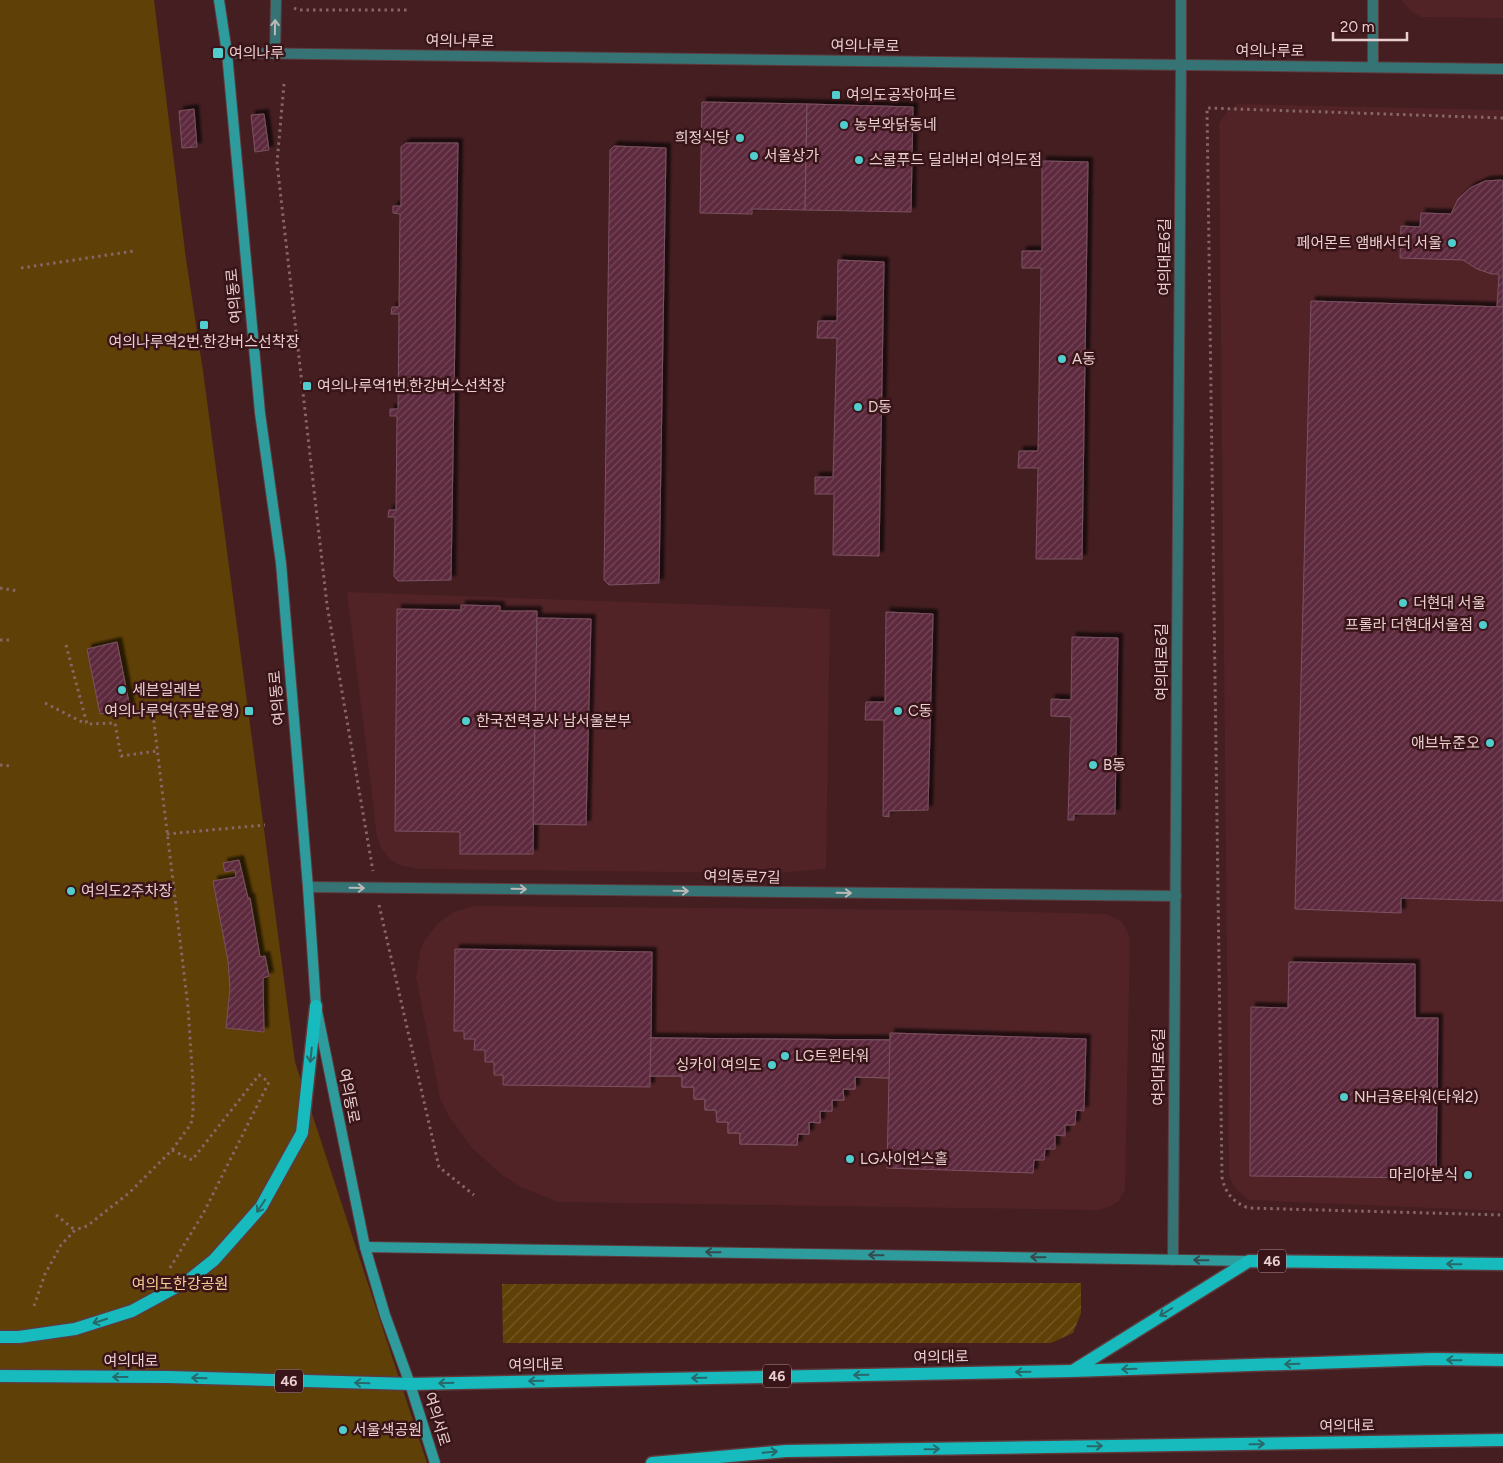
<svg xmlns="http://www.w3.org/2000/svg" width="1503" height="1463" font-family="Figtree,'Noto Sans KR',sans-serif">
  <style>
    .built { fill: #512327 }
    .green { fill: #5f4006 }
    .garden { fill: url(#garden-furrows) }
    .building { fill: url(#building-hatch); stroke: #7b5261; filter: url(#shadow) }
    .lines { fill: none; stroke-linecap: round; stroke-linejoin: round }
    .minor-casing { stroke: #5e3a3d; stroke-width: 12 }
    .tertiary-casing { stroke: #5e3a3d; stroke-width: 12 }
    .secondary-casing { stroke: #5e3a3d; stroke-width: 12 }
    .primary-casing { stroke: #5e3a3d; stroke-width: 15 }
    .path { stroke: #876667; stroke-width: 3; stroke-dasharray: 2.5 4; stroke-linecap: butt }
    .minor { stroke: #367374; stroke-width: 10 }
    .tertiary { stroke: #367374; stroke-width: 10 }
    .secondary { stroke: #2e9c9d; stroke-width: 10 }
    .primary { stroke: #17bbbd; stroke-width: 12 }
    .oneway { stroke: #bcb8b8 }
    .oneway2 { stroke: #28686a }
    .oneway3 { stroke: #354a4d }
    .poi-dot { fill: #52cdce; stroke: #391418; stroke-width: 2 }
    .labels { text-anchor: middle; stroke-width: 5; stroke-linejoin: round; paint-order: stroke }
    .shield { fill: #391418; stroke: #b49798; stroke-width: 1 }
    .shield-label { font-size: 14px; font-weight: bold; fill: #e9cfcf }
    .street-label { font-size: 15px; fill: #e9cfcf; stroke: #391418 }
    .poi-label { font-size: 15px; fill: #e9cfcf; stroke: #391418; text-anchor: start }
    .park-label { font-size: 15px; fill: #f8cf94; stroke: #391418 }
  </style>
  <defs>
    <pattern id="garden-furrows" width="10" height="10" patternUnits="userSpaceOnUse" patternTransform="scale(1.25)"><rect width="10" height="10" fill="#5f4006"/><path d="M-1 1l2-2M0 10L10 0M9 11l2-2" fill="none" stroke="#765b29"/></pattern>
    <pattern id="building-hatch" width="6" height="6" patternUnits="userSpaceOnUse" patternTransform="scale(1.25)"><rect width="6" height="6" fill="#5d293e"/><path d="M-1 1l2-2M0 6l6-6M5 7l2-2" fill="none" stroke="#744759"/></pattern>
    <filter id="shadow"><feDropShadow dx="4.5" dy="-4.5" stdDeviation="1" flood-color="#0009"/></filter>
  </defs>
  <rect width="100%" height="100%" fill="#441e21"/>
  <g class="built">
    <path d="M1401,0H1503V18L1421,17L1411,11Z"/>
    <path d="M1237,104L1503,110V1211L1249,1200L1236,1189L1229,1177L1219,125L1221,120L1228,111Z"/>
    <path d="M347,592L830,609L826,869L775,873L418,869L399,865L391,860L381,848L377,836Z"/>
    <path d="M473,906L944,910L1106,914L1122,922L1129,935L1130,940L1125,1190L1118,1202L1109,1207L1098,1210L558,1202L521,1187L501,1174L472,1148L448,1115L440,1098L416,977L420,951L424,941L438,923L454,912Z"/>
  </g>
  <path class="green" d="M0,0H154L186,259L203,371L295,1062L427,1463H0Z"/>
  <path class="garden" d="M1081,1283V1313L1073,1333L1051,1343H503L502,1284Z"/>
  <g class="building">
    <path d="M702,102L807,104L805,210L752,209V214L700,213Z"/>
    <path d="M807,104L913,107L911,212L805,210Z"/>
    <path d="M194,109L197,147L182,148L179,111Z"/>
    <path d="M264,114L269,150L255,152L251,115Z"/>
    <path d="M406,143H458L451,580L398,581L394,576L395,517H388L389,510H396L397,416H390V409H398L399,314H391L392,307H399L400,214L393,213V206H401V147Z"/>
    <path d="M614,146L666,148L659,583L609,585L604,580L610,150Z"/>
    <path d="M1042,161L1088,162L1082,559H1036L1038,468H1018L1019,451H1038L1041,268H1022V251H1042Z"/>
    <path d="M1501,180L1503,181V307H1497L1499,274H1492L1477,269L1463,260L1400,258L1401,226L1420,227L1421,213L1451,214L1458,199L1470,188L1485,181Z"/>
    <path d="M838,260L884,262L879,556L833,555L834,494H815V477H833L837,338H817L818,321H837Z"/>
    <path d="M1311,301L1503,307V901L1401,898V913L1295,909Z"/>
    <path d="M461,605L500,606V611H537L533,854H460V832L395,831L397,609L461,610Z"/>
    <path d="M886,612L933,614L928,810L889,811V817L883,816L884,720H865L866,702H885Z"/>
    <path d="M537,618L591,619L586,825L533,824Z"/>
    <path d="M1072,637L1118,638L1115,814H1074V820H1068L1071,717L1051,716V699L1071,700Z"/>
    <path d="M117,642L130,708L100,714L87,649Z"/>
    <path d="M239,860L248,898H250L260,957L265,956L269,976L263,978L264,1032L226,1028L230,989L228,961L213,881L236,877L235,870L225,872L223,863Z"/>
    <path d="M455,949L652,952L651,1038L890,1040V1033L1086,1039L1084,1111L1076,1110L1075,1125H1065V1136L1055,1135V1149H1045L1044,1160H1034L1033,1173L887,1168L889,1078L855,1077V1089H843L844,1100H832V1111H820V1123L809,1122V1134H798L797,1145L740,1144V1133H728V1122H717L716,1110H705V1099H694V1087H682V1076H650V1087L503,1085V1075H494V1062H485V1050H474L475,1039H464V1031H454Z"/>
    <path d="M1289,962L1415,964V1018H1438L1436,1178L1250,1176L1251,1007L1288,1008Z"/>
    <path d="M651,1038L890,1040L889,1078L855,1077V1089H843L844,1100H832V1111H820V1123L809,1122V1134H798L797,1145L740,1144V1133H728V1122H717L716,1110H705V1099H694V1087H682V1076H650Z"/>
  </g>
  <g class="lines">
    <defs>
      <g id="minor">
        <path d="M275,54L276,0"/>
        <path d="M1373,67V0"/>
        <path d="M308,887L1176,896"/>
        <path d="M1173,1260L1181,65V0"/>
      </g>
      <path id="tertiary" d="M227,53L1503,69"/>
      <g id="secondary">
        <path d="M219,0L227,53L260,413L281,563L308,887L316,1006L365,1247L385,1315L410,1384L435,1463"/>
        <path d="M365,1247L1249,1261"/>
      </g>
      <g id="primary">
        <path d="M0,1337H19L75,1329L132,1311L189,1280L214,1260L261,1207L302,1133L316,1006"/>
        <path d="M1074,1370L1249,1261L1503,1264"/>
        <path d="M0,1376L168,1377L410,1384L1072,1371L1433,1359L1503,1360"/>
        <path d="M652,1463L786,1451L1503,1440"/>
      </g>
    </defs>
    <use href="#minor" class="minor-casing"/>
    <use href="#tertiary" class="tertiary-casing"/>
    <use href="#secondary" class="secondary-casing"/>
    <use href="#primary" class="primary-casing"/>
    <g class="path">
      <path d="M294,8L298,10H407"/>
      <path d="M284,84L277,163L327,605L373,871"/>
      <path d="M1503,118L1207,108L1222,1177C1225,1193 1233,1202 1248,1208L1503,1215"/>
      <path d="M21,268L134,251"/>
      <path d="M0,588L18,591"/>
      <path d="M0,640H12"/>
      <path d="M66,645L87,724L115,723L121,756L157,751"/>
      <path d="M45,703L86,724"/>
      <path d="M0,765L12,766"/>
      <path d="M167,834L265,825"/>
      <path d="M379,905L439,1167L474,1195"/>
      <path d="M56,1215L75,1230"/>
      <path d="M170,1268L204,1212L269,1082L259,1075L192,1160L172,1150"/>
      <path d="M34,1306L45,1274L61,1245L75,1230L87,1226L129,1193L172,1150L191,1124L193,1113V1083L188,1007L153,714"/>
    </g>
    <use href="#minor" class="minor"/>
    <use href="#tertiary" class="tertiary"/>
    <use href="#secondary" class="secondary"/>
    <use href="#primary" class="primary"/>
  </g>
  <defs><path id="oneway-shaft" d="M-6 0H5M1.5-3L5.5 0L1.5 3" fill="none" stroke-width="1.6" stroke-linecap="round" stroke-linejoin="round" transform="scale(1.25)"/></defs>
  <g class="oneway">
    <use href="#oneway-shaft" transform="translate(275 27) rotate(-89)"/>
    <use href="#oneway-shaft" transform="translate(357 888) rotate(1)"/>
    <use href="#oneway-shaft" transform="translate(519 889) rotate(1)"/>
    <use href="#oneway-shaft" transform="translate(681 891) rotate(1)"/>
    <use href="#oneway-shaft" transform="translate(844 893) rotate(1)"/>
  </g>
  <g class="oneway2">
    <use href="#oneway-shaft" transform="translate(311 1055) rotate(96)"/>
    <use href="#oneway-shaft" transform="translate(261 1206) rotate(124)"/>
    <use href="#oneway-shaft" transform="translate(1454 1264) rotate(-179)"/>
    <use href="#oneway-shaft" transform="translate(1166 1312) rotate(148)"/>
    <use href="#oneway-shaft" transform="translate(100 1321) rotate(162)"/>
    <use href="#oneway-shaft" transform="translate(1454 1360) rotate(-179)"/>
    <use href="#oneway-shaft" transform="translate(1292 1364) rotate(178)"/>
    <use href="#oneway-shaft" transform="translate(1129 1369) rotate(178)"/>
    <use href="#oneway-shaft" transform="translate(1023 1372) rotate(179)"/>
    <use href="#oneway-shaft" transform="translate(861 1375) rotate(179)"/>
    <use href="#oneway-shaft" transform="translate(120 1377) rotate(-180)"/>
    <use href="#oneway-shaft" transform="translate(199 1378) rotate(-178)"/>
    <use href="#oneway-shaft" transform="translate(699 1378) rotate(179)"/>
    <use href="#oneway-shaft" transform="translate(536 1381) rotate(179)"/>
    <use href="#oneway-shaft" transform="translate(362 1383) rotate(-178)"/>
    <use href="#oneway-shaft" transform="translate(446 1383) rotate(178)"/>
    <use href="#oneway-shaft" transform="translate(1257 1444) rotate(-1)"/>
    <use href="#oneway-shaft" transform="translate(1095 1446) rotate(-1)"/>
    <use href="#oneway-shaft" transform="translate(932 1449) rotate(-1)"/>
    <use href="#oneway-shaft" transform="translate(770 1452) rotate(-5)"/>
  </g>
  <g class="oneway3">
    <use href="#oneway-shaft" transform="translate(713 1252) rotate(-179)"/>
    <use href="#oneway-shaft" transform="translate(876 1255) rotate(-179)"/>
    <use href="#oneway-shaft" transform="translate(1038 1257) rotate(-179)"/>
    <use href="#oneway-shaft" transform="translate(1201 1260) rotate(-179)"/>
  </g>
  <g class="poi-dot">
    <rect x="212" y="47" width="12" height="12" rx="2.5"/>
    <rect x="831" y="90" width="10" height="10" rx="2.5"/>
    <circle cx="844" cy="125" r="5"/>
    <circle cx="740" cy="138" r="5"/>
    <circle cx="754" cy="156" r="5"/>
    <circle cx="859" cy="160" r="5"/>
    <circle cx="1452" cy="243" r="5"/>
    <rect x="199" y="320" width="10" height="10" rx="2.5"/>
    <circle cx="1062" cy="359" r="5"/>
    <rect x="302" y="381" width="10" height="10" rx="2.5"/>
    <circle cx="858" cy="407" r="5"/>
    <circle cx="1403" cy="603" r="5"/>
    <circle cx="1483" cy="625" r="5"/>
    <circle cx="122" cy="690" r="5"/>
    <rect x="244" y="706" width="10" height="10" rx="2.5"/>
    <circle cx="898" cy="711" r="5"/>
    <circle cx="466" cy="721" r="5"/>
    <circle cx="1490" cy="743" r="5"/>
    <circle cx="1093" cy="765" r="5"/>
    <circle cx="71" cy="891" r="5"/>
    <circle cx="785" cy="1056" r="5"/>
    <circle cx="772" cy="1065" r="5"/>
    <circle cx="1344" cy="1097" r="5"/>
    <circle cx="850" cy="1159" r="5"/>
    <circle cx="1468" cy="1175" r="5"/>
    <circle cx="343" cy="1430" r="5"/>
  </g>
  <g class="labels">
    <g class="shield">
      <rect x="1258" y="1249.5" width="28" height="23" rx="4"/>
      <rect x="763" y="1364.5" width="28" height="23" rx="4"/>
      <rect x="275" y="1369.5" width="28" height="23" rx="4"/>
    </g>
    <g class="shield-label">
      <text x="1272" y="1266">46</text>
      <text x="777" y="1381">46</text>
      <text x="289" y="1386">46</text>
    </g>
    <g class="street-label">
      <text transform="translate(460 41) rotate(1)" y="5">여의나루로</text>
      <text transform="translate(865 46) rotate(1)" y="5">여의나루로</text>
      <text x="1270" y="56">여의나루로</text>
      <text transform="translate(1165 257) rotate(-90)" y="5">여의대로6길</text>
      <text transform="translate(234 296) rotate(-95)" y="5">여의동로</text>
      <text transform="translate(1162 662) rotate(-90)" y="5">여의대로6길</text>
      <text transform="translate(277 698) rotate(-95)" y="5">여의동로</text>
      <text transform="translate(742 877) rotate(1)" y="5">여의동로7길</text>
      <text transform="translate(1159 1067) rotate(-90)" y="5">여의대로6길</text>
      <text transform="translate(349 1096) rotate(79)" y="5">여의동로</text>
      <text transform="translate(941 1357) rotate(-1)" y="5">여의대로</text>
      <text x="131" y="1366">여의대로</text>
      <text transform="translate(536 1365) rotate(-1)" y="5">여의대로</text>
      <text transform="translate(437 1419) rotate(73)" y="5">여의서로</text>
      <text transform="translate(1347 1426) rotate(-1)" y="5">여의대로</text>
    </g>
    <g class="poi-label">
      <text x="229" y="58">여의나루</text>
      <text x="846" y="100">여의도공작아파트</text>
      <text x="854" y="130">농부와닭동네</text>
      <text x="730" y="143" text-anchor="end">희정식당</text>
      <text x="764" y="161">서울상가</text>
      <text x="869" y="165">스쿨푸드 딜리버리 여의도점</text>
      <text x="1442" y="248" text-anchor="end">페어몬트 앰배서더 서울</text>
      <text x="204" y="347" text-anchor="middle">여의나루역2번.한강버스선착장</text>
      <text x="1072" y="364">A동</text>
      <text x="317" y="391">여의나루역1번.한강버스선착장</text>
      <text x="868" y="412">D동</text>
      <text x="1413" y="608">더현대 서울</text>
      <text x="1473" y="630" text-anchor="end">프롤라 더현대서울점</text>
      <text x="132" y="695">세븐일레븐</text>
      <text x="239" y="716" text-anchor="end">여의나루역(주말운영)</text>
      <text x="908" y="716">C동</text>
      <text x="476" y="726">한국전력공사 남서울본부</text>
      <text x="1480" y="748" text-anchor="end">애브뉴준오</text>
      <text x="1103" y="770">B동</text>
      <text x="81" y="896">여의도2주차장</text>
      <text x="795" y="1061">LG트윈타워</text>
      <text x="762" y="1070" text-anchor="end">싱카이 여의도</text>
      <text x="1354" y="1102">NH금융타워(타워2)</text>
      <text x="860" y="1164">LG사이언스홀</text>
      <text x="1458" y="1180" text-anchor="end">마리아분식</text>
      <text x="353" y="1435">서울색공원</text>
    </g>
    <g class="park-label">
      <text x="180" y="1289">여의도한강공원</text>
    </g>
  </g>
  <path d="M1333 32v8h74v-8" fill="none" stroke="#e9cfcf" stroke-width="2.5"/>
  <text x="1340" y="32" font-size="15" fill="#e9cfcf" stroke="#391418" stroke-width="4" paint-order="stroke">20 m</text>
</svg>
